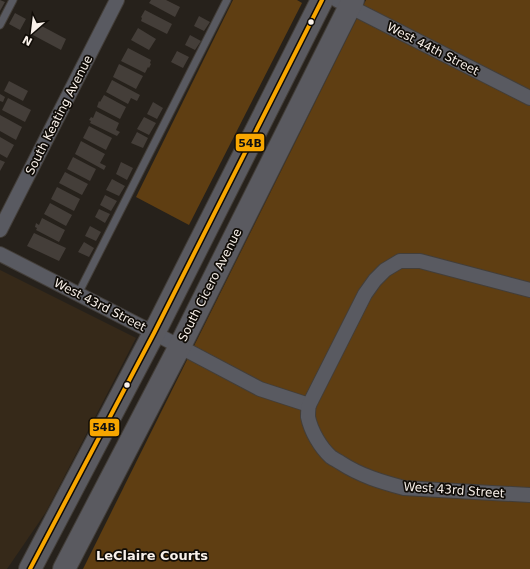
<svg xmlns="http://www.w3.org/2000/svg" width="530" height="569" font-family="'DejaVu Sans',sans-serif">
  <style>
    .built { fill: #362919 }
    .green { fill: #5f3e12 }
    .building { fill: #443e39 }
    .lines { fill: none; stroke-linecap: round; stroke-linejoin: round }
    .service-casing { stroke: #433e39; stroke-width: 9 }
    .minor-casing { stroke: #433e39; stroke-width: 16 }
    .primary-casing { stroke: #433e39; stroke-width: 24 }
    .service { stroke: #595a61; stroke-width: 7 }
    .minor { stroke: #595a61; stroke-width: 14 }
    .primary { stroke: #5a5a60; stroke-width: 22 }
    .bus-1-casing { stroke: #100c07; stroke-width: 7 }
    .bus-1 { stroke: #f7a600; stroke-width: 4 }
    .bus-dot { fill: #f9f1ea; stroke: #100c07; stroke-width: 1.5 }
    .labels { text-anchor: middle; stroke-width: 3.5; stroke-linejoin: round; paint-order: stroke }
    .street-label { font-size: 12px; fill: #f9f1ea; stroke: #100c07 }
    .neighbourhood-label { font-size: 13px; font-weight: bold; fill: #f9f1ea; stroke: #100c07 }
    .line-badge { stroke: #100c07; stroke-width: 1.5 }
    .pale-badge-label { font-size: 11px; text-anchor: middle; font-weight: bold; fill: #111 }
  </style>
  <rect width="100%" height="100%" fill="#26211b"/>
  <path class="built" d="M0,270L136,338L46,512L7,569H0Z"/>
  <g class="green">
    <path d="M233,0H297L302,3L189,225L136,197Z"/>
    <path d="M366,0H530V569H83Z"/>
  </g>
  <g class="building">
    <path d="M0,0L5,2L0,11Z"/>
    <path d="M151,0H166L180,7L175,17L149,3Z"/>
    <path d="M145,10L172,24L167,34L141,21L142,18L141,17Z"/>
    <path d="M15,13L26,19L20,30L9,24Z"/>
    <path d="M199,16L210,22L204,31L194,26Z"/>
    <path d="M36,23L66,39L61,50L31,34Z"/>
    <path d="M138,28L156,39L149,50L131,40Z"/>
    <path d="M190,35L201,41L195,50L185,45Z"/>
    <path d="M128,48L151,60L150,63L151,64L149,68L148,67L145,73L121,61Z"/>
    <path d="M177,51L189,57L183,68L171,62Z"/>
    <path d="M119,64L143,76L136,89L113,77Z"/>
    <path d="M112,80L140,95L137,101L131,98L128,104L106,92Z"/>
    <path d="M9,81L28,91L23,101L4,91Z"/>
    <path d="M0,94L5,97L3,102L0,101Z"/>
    <path d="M104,95L126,107L120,119L97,107L99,101L100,102Z"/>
    <path d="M8,98L31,110L25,122L2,110Z"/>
    <path d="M153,102L163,108L157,119L147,114Z"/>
    <path d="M96,111L119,123L116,130L120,132L117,136L90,123L91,121L89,120L91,117L93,118Z"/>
    <path d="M0,115L22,127L16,140L0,131Z"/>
    <path d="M144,117L156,123L149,135L137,129Z"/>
    <path d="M89,126L112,138L106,150L83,138Z"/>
    <path d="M137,132L148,138L143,148L131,143Z"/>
    <path d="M0,137L14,145L7,158L0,154Z"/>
    <path d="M81,141L105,154L100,163L106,166L104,170L75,154Z"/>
    <path d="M73,157L96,169L90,181L67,169Z"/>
    <path d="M0,160L5,162L0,171Z"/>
    <path d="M121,162L133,168L127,180L116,174Z"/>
    <path d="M65,172L88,184L82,195L59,183Z"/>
    <path d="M112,179L125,186L119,196L106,190Z"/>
    <path d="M57,187L80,199L74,211L51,199Z"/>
    <path d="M105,195L117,201L111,211L100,205Z"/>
    <path d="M50,203L72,215L66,226L44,214Z"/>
    <path d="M99,209L110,214L105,223L95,217Z"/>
    <path d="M42,218L65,230L59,242L36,230L37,228L35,227L36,223L39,225Z"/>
    <path d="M90,226L101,232L96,241L85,236Z"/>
    <path d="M34,233L66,248L59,261L27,246Z"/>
    <path d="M84,242L94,248L89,257L78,252Z"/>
  </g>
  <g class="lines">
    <defs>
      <g id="service">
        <path d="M0,25L13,0"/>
        <path d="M78,294L227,0"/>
      </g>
      <g id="minor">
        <path d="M337,0L530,98"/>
        <path d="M0,230L117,0"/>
        <path d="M0,254L154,333L260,389L309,405"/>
        <path d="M530,290L420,261H400L385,270L375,280L365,294L309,405C308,409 308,413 308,417C311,431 320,447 331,457C334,459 338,461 341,463C361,476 382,482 404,488L530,495"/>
      </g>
      <g id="primary">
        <path d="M30,569L154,333L322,0"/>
        <path d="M64,569L180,346L353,0"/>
      </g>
    </defs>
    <use href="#service" class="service-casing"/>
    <use href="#minor" class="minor-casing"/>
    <use href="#primary" class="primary-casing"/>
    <use href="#service" class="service"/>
    <use href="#minor" class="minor"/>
    <use href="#primary" class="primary"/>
    <defs>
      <path id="bus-1" d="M30,569L154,333L322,0"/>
    </defs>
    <use href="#bus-1" class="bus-1-casing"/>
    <use href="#bus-1" class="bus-1"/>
  </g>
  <g class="bus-dot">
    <circle cx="311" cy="22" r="3.5"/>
    <circle cx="127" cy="385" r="3.5"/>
  </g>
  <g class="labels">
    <g class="street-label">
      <text transform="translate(433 49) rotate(27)" y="4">West 44th Street</text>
      <text transform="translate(59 115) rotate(-63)" y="4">South Keating Avenue</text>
      <text transform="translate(210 285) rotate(-63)" y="4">South Cicero Avenue</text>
      <text transform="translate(100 305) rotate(27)" y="4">West 43rd Street</text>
      <text transform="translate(454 490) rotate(4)" y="4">West 43rd Street</text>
    </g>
    <g class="neighbourhood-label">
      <text x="152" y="560">LeClaire Courts</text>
    </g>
  </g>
  <g class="line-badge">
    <rect x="235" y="133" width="30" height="19" rx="4" fill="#f7a600"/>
    <rect x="89" y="418" width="31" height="19" rx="4" fill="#f7a600"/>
  </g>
  <g class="pale-badge-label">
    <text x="250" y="147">54B</text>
    <text x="104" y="431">54B</text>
  </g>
  <g transform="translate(32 32) rotate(208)" stroke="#100c07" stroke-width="3" paint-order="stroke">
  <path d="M0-3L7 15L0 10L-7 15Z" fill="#f9f1ea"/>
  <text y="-6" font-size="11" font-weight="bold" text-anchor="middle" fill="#f9f1ea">N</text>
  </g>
</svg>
